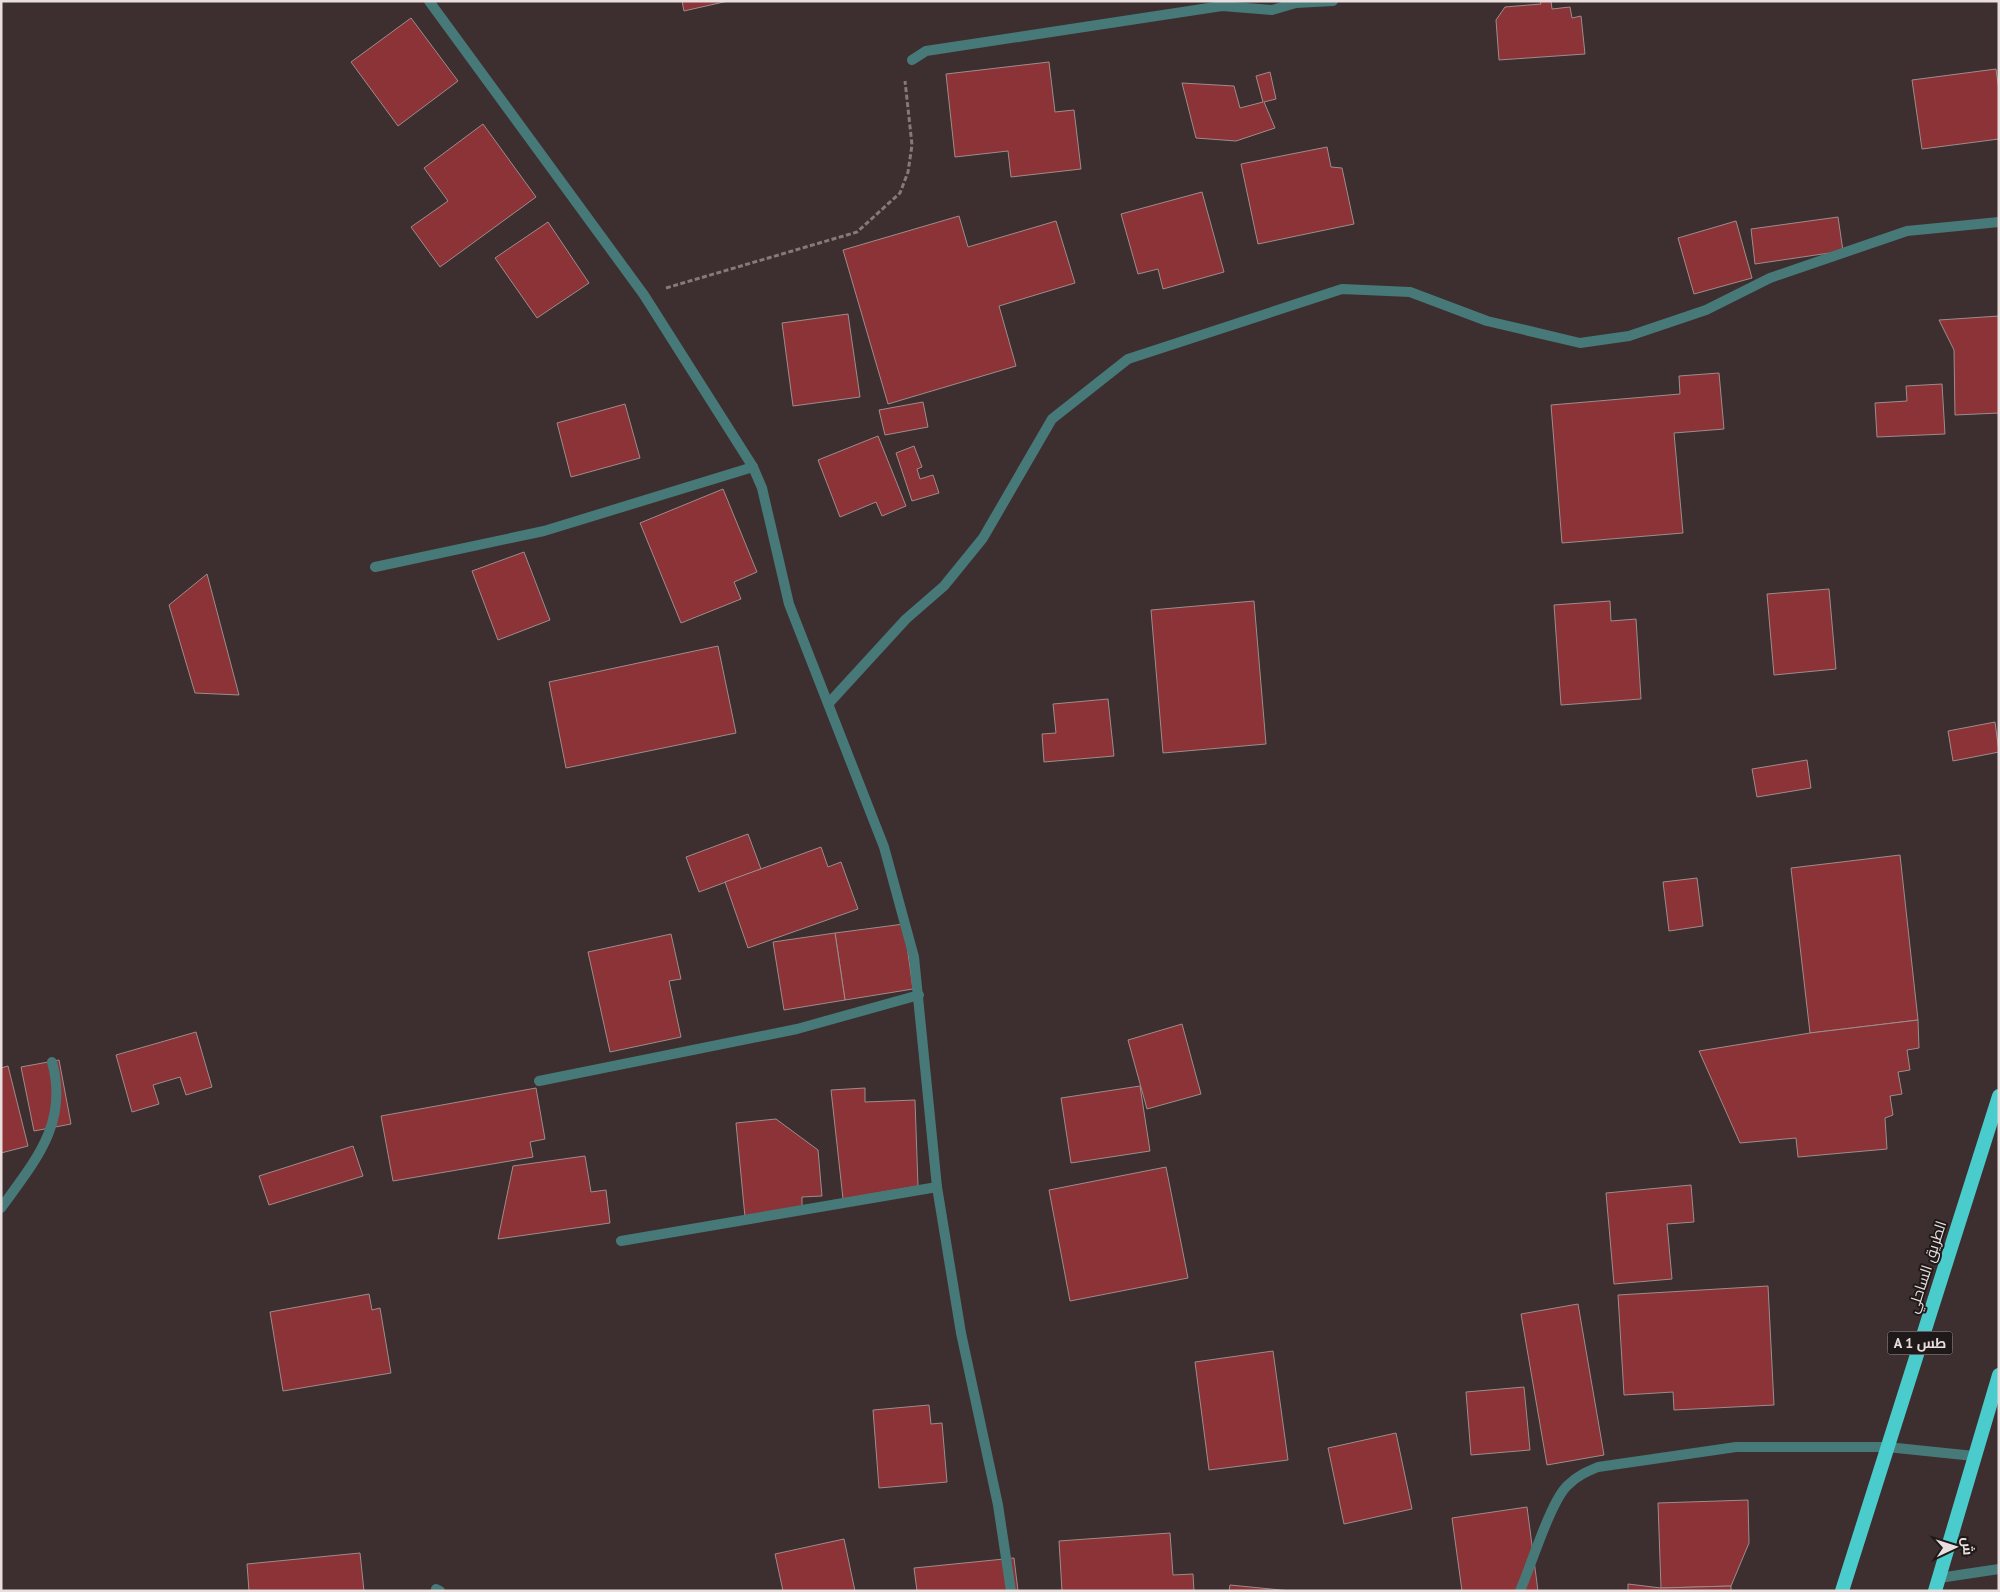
<svg xmlns="http://www.w3.org/2000/svg" width="2000" height="1592" font-family="'PT Sans',Cairo,sans-serif">
  <style>
    .building { fill: #8b3337; stroke: #9e8c8c }
    .lines { fill: none; stroke-linecap: round; stroke-linejoin: round }
    .path { stroke: #857979; stroke-width: 3; stroke-dasharray: 5 2.5; stroke-linecap: butt }
    .minor { stroke: #477979; stroke-width: 10 }
    .trunk { stroke: #4bcccc; stroke-width: 14 }
    .labels { text-anchor: middle; stroke-width: 4; stroke-linejoin: round; paint-order: stroke }
    .shield { fill: #1f1919; stroke: #aca4a4; stroke-width: 1 }
    .shield-label { font-size: 14px; font-weight: bold; fill: #e9dfdf }
    .street-label { font-size: 15px; fill: #e9dfdf; stroke: #1f1919 }
  </style>
  <rect width="100%" height="100%" fill="#3d2f2f"/>
  <g class="building">
    <path d="M682,1H728L684,11Z"/>
    <path d="M1540,1H1551L1552,9L1570,7L1572,18L1581,16L1585,54L1499,60L1496,20L1505,7L1541,4Z"/>
    <path d="M411,18L458,81L398,126L351,62Z"/>
    <path d="M1049,62L1055,112L1074,110L1081,169L1011,177L1008,151L955,157L946,74Z"/>
    <path d="M1996,69L1999,91V139L1922,149L1912,80Z"/>
    <path d="M1270,72L1276,99L1264,102L1275,128L1236,141L1196,138L1182,83L1234,86L1240,108L1263,102L1256,76Z"/>
    <path d="M483,124L536,197L440,267L411,227L448,201L424,168Z"/>
    <path d="M1327,147L1331,167L1342,168L1354,224L1258,244L1241,164Z"/>
    <path d="M1202,192L1224,272L1163,289L1158,269L1138,274L1121,214Z"/>
    <path d="M959,216L968,247L1056,221L1075,283L999,306L1016,366L888,404L843,250Z"/>
    <path d="M1838,217L1843,251L1755,264L1751,229Z"/>
    <path d="M1736,221L1752,278L1694,294L1678,238Z"/>
    <path d="M548,222L589,283L537,318L495,258Z"/>
    <path d="M848,314L860,397L793,406L782,323Z"/>
    <path d="M1999,316V413L1955,415L1954,350L1939,320Z"/>
    <path d="M1719,373L1724,429L1674,433L1683,533L1562,543L1551,405L1680,394L1679,376Z"/>
    <path d="M1942,384L1945,434L1877,437L1875,403L1907,401L1906,386Z"/>
    <path d="M923,402L928,427L885,435L879,410Z"/>
    <path d="M625,404L640,458L571,477L557,423Z"/>
    <path d="M878,436L906,506L882,516L876,502L840,517L818,460Z"/>
    <path d="M914,446L922,467L917,469L920,479L933,475L939,493L912,501L896,453Z"/>
    <path d="M723,489L757,572L734,582L741,599L681,623L640,523Z"/>
    <path d="M524,552L550,620L498,640L472,571Z"/>
    <path d="M207,574L239,695L195,693L169,605Z"/>
    <path d="M1829,589L1836,669L1774,675L1767,594Z"/>
    <path d="M1254,601L1266,744L1163,753L1151,610Z"/>
    <path d="M1610,601L1611,621L1636,619L1641,699L1561,705L1554,605Z"/>
    <path d="M718,646L736,733L566,768L549,682Z"/>
    <path d="M1108,699L1114,756L1044,762L1042,734L1056,733L1053,704Z"/>
    <path d="M1995,722L1999,752L1953,761L1948,731Z"/>
    <path d="M1807,760L1811,788L1757,797L1752,769Z"/>
    <path d="M748,834L761,869L699,892L686,857Z"/>
    <path d="M821,847L828,867L841,862L858,909L748,948L725,882Z"/>
    <path d="M1900,855L1918,1020L1810,1033L1791,868Z"/>
    <path d="M1697,878L1703,926L1669,931L1663,882Z"/>
    <path d="M904,924L913,989L845,1000L835,933Z"/>
    <path d="M835,933L845,1000L784,1010L773,942Z"/>
    <path d="M671,934L681,979L669,981L681,1037L610,1052L588,952Z"/>
    <path d="M1918,1020L1919,1048L1907,1050L1910,1070L1898,1072L1902,1094L1890,1096L1893,1115L1885,1118L1887,1149L1798,1157L1796,1138L1740,1143L1699,1051L1810,1033Z"/>
    <path d="M1182,1024L1201,1094L1147,1109L1128,1040Z"/>
    <path d="M196,1032L212,1087L186,1095L180,1077L153,1085L159,1104L132,1112L116,1055Z"/>
    <path d="M59,1060L71,1124L34,1131L21,1067Z"/>
    <path d="M8,1066L28,1146L1,1153V1068Z"/>
    <path d="M1140,1086L1150,1151L1071,1163L1061,1098Z"/>
    <path d="M536,1088L545,1139L530,1142L533,1157L393,1181L381,1116Z"/>
    <path d="M865,1088V1102L915,1100L918,1186L843,1199L831,1090Z"/>
    <path d="M776,1119L818,1150L822,1196L802,1197V1208L745,1217L736,1123Z"/>
    <path d="M353,1146L363,1176L269,1205L259,1176Z"/>
    <path d="M585,1156L591,1192L606,1190L610,1223L498,1239L513,1166Z"/>
    <path d="M1166,1167L1188,1278L1070,1301L1049,1190Z"/>
    <path d="M1691,1185L1694,1222L1667,1224L1672,1279L1614,1284L1606,1193Z"/>
    <path d="M1768,1286L1774,1405L1674,1410L1673,1392L1624,1395L1618,1295Z"/>
    <path d="M369,1294L372,1310L380,1308L391,1373L283,1391L270,1312Z"/>
    <path d="M1578,1304L1604,1455L1547,1465L1521,1314Z"/>
    <path d="M1273,1351L1288,1460L1209,1470L1195,1362Z"/>
    <path d="M1524,1387L1530,1450L1471,1455L1466,1392Z"/>
    <path d="M929,1405L931,1424L942,1423L947,1482L879,1488L873,1410Z"/>
    <path d="M1396,1433L1412,1509L1344,1524L1328,1448Z"/>
    <path d="M1748,1500L1749,1543L1731,1586L1661,1588L1658,1503Z"/>
    <path d="M1527,1507L1538,1591H1462L1452,1518Z"/>
    <path d="M1170,1533L1173,1575L1193,1574L1194,1591H1062L1059,1541Z"/>
    <path d="M844,1539L855,1591H783L775,1554Z"/>
    <path d="M360,1553L364,1591H249L247,1564Z"/>
    <path d="M1014,1558L1018,1591H917L914,1568Z"/>
    <path d="M1628,1584L1661,1588L1731,1586V1591H1628Z"/>
    <path d="M1230,1585L1291,1591H1229Z"/>
  </g>
  <g class="lines">
    <path class="path" d="M666,288L857,232L900,193L908,172L912,145L905,81"/>
    <g class="minor">
      <path d="M429,1L644,295L753,467L762,488L789,604L884,847L914,957L937,1187L961,1333L998,1505L1011,1591"/>
      <path d="M912,60L926,51L1222,6L1272,10L1296,3L1333,1"/>
      <path d="M375,567L544,531L753,467"/>
      <path d="M829,703L906,619L944,586L983,538L1052,419L1128,359L1342,289L1410,292L1487,321L1580,343L1629,336L1706,310L1770,278L1907,231L1999,222"/>
      <path d="M539,1081L797,1029L919,995"/>
      <path d="M1,1208C35,1161 69,1123 52,1062"/>
      <path d="M621,1241L937,1187"/>
      <path d="M1939,1578L1999,1569"/>
      <path d="M436,1589L440,1591"/>
      <path d="M1520,1591C1531,1566 1551,1500 1568,1485C1577,1476 1586,1472 1598,1467L1736,1447H1887L1974,1456"/>
    </g>
    <g class="trunk">
      <path d="M1842,1591L1999,1096"/>
      <path d="M1935,1591L1999,1375"/>
    </g>
  </g>
  <g class="labels">
    <rect class="shield" x="1887.5" y="1331.5" width="65" height="23" rx="4"/>
    <g class="shield-label">
      <text x="1920" y="1348">A 1 طس</text>
    </g>
    <g class="street-label">
      <text transform="translate(1927 1267) rotate(-72)" y="5">الطريق الساحلي</text>
    </g>
  </g>
  <rect width="2000" height="1592" fill="none" stroke="#e9dfdf" stroke-width="5"/>
  <g transform="translate(1955 1547) rotate(86)" stroke="#1f1919" stroke-width="4" paint-order="stroke">
  <path d="M0-4L9 19L0 12L-9 19Z" fill="#e9dfdf"/>
  <text y="-8" font-size="14" font-weight="bold" text-anchor="middle" fill="#e9dfdf">ش</text>
  </g>
</svg>
